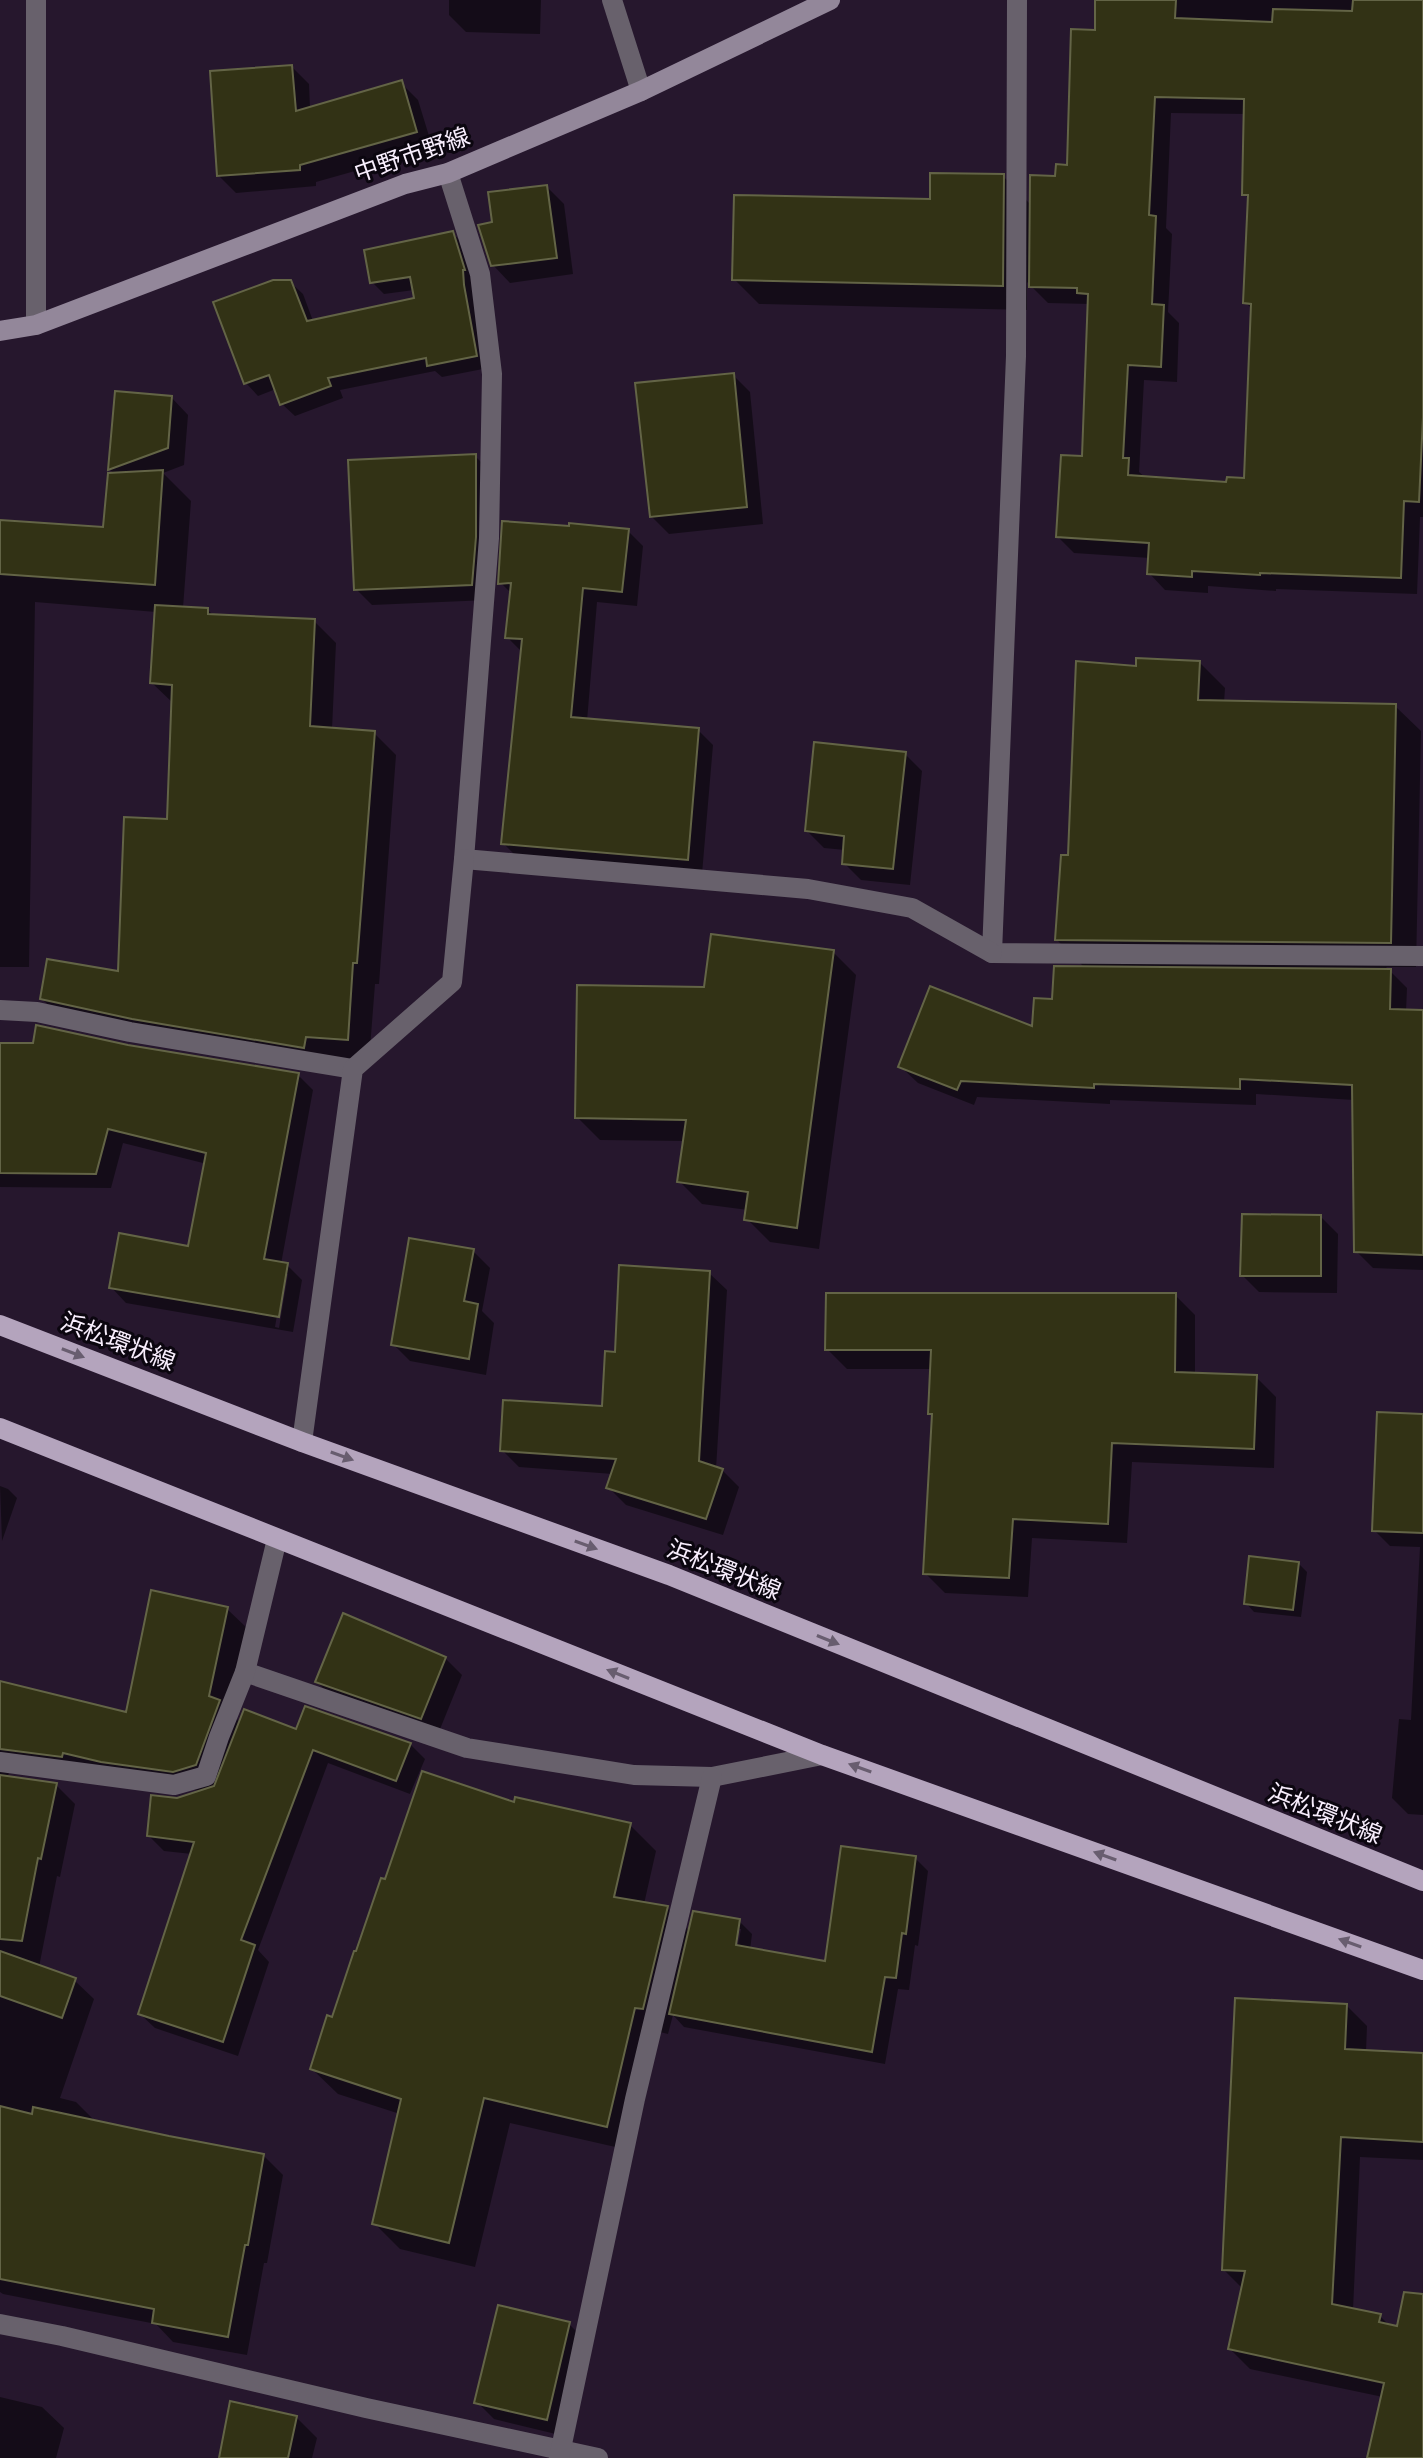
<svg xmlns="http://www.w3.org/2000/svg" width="1423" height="2458" font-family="Rubik,'Noto Sans JP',sans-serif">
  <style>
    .shadow { fill: #0007; fill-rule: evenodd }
    .building { fill: #323215; stroke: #636446; stroke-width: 2; fill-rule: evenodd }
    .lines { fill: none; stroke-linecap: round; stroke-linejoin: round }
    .minor { stroke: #68616c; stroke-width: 20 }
    .secondary { stroke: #93879a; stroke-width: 20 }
    .primary { stroke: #b4a4bd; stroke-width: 20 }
    .oneway { fill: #685d6f }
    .labels { text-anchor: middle; stroke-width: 6; stroke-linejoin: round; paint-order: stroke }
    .street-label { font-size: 24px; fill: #f8eefd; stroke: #0b060f }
  </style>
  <rect width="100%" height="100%" fill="#26172d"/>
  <g class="shadow">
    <path d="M449,0H541L540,34L466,32L449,15Z"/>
    <path d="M1097,0H1423V517H1420L1417,594L1276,589V591L1208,586V593L1165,590L1149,573L1150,558L1074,553L1058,537L1084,458L1090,304L1048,303L1027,282V310L759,304L734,279L932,201L1003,176L1031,205L1069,167L1097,32ZM1171,113L1246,114L1244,194L1250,200L1245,302L1253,310L1246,480L1228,484L1146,478L1139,472L1144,380L1177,382L1179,323L1168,312L1172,234L1166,228Z"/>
    <path d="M292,67L309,84L310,109L401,83L418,100L433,149L316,182V186L236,193L219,176Z"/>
    <path d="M547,187L564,204L573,274L510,283L493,265L494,223Z"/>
    <path d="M452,233L465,245L488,368L442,377L435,371L340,390L343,398L295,416L282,404L276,389L258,396L246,383L290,282L303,294L313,321L417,300L414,290L384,294L372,282Z"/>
    <path d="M733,375L750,392L763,524L669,534L651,516Z"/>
    <path d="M117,393L171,397L188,415L184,465L163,473L191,501L183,608L208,610L214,616L314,621L336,643L332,729L374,733L396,755L379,984H375L369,1061L328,1058L65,1021L42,999L120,974L169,821L174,704L152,683L156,612L35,602L29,967H0V521L105,529L115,474L110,470Z"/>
    <path d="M475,456L491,472L488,600L372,605L356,589Z"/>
    <path d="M628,531L643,546L637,606L597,602L587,721L698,730L713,745L702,874L518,858L503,843L522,652L507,637L512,594L501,583Z"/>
    <path d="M1200,663L1225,688L1224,703L1395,706L1421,731L1416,967H1386L1407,988L1406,1012H1423V1270L1373,1268L1356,1251L1354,1100L1256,1094V1105L1110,1100V1104L977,1097L974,1105L918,1083L901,1067L1034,1029L1054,1001L1086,969L1057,940L1070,857L1138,668Z"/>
    <path d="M905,754L922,771L910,885L861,880L844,863L845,850L824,848L807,831Z"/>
    <path d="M833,952L856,975L819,1249L770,1242L747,1219L748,1210L702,1204L679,1181L685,1141L600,1140L577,1117L705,989Z"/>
    <path d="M0,1045L298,1075L313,1090L281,1264L287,1265L302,1280L293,1332L126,1303L111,1287L190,1248L207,1164L123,1143L111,1188L0,1187ZM284,1274H288L279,1328L275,1327Z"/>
    <path d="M1321,1217L1338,1234L1337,1293L1259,1292L1242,1275Z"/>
    <path d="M473,1251L490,1268L482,1311L494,1323L486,1375L410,1361L393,1344Z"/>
    <path d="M709,1273L727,1290L716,1469L722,1470L739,1487L723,1535L626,1505L609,1488L613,1474L519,1467L502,1450L604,1409L617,1354Z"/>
    <path d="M1175,1295L1195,1315V1375L1256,1377L1276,1397L1274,1468L1132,1462L1127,1543L1032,1538L1028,1597L945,1593L925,1573L934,1417L930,1413L932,1369H847L827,1349Z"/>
    <path d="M1423,1416V1815L1408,1814L1392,1798L1399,1719L1411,1720L1420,1547L1390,1546L1374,1530Z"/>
    <path d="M0,1486L8,1489L17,1498L2,1541Z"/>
    <path d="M1299,1564L1307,1572L1301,1617L1254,1612L1246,1603Z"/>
    <path d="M227,1609L247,1628L229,1711L241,1723L410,1744L425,1759L410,1794L328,1763L258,1950L269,1962L238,2056L155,2028L140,2014L192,1854L164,1851L149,1836L177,1800L202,1791L122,1781L9,1773L7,1778L56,1785L75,1804L60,1877L57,1876L39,1967L74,1980L94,1999L60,2098L76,2102L96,2122L263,2155L283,2175L267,2263H264L247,2355L173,2342L156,2324L3,2294L0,2292V1683L127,1715Z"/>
    <path d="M445,1658L462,1675L438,1734L334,1699L317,1682Z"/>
    <path d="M515,1805L630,1825L656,1851L644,1904L667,1908L690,1932L739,1921L752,1934L750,1950L827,1964L915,1858L928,1871L918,1946L915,1945L909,1990L898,1989L885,2064L684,2027L673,2015L668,2034L660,2032L633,2151L510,2123L475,2267L400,2249L374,2223L400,2114L338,2094L312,2069L334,2019L387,1882ZM737,1929H741L736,1955L732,1954Z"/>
    <path d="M1347,2006L1367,2026L1366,2052L1423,2055V2160L1360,2157L1353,2310L1380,2316L1390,2326L1423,2334V2458H1369L1383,2397L1250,2369L1230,2349L1243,2289L1224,2270Z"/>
    <path d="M569,2324L586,2341L564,2436L494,2419L477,2402Z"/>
    <path d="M0,2397L42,2407L64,2428L56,2458H0Z"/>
    <path d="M296,2417L317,2438L312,2458H221Z"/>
  </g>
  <g class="building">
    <path d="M1095,0H1176L1175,18L1272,22L1273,9L1352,11L1353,0H1423V417L1419,502L1404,501L1401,578L1260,573V575L1192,571V577L1147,574L1149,543L1056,537L1061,455L1082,456L1088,294L1077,293V288L1029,287L1030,175L1055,176L1056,164L1067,165L1071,29L1095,30ZM1155,97L1244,99L1242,195H1248L1243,303L1251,304L1244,478L1227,477L1226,482L1128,475L1129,458H1123L1128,365L1161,367L1164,305L1152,304L1156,216L1149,215Z"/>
    <path d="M292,65L296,111L402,80L417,132L300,165V170L217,176L210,71Z"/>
    <path d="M930,173L1004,174L1003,286L732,280L734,195L930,199Z"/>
    <path d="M547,185L557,258L491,266L478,225L492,222L488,192Z"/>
    <path d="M453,231L465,270H463L464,285L477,356L427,366L426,358L328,378L331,386L280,405L269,375L244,384L213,302L273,280H291L307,321L414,298L410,277L370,283L364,250Z"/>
    <path d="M734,373L747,507L650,517L635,383Z"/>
    <path d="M115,391L172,396L168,448L108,470Z"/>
    <path d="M476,454V537L472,585L354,590L348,460Z"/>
    <path d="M163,470L155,585L0,574V520L103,527L108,473Z"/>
    <path d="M502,521L569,526V523L629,529L622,592L583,588L571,717L699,728L688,860L501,844L522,639L505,638L511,583L498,584Z"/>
    <path d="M155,605L208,608V614L315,619L310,726L375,731L357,963H353L348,1040L306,1037L304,1048L132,1019L40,999L47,959L118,971L124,817L167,819L172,685L150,683Z"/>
    <path d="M1136,658L1200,661L1198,700L1396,704L1391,943L1055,940L1061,855H1068L1076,661L1136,666Z"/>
    <path d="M814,742L906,752L893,869L842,864L844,836L805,831Z"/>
    <path d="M711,934L834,950L797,1228L744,1220L748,1192L677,1182L686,1120L575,1118L577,985L704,987Z"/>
    <path d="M1054,966L1391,969L1390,1009L1423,1010V1255L1354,1252L1352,1085L1240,1079V1089L1094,1084V1088L961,1081L957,1090L898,1067L930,986L1032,1026L1034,998L1052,999Z"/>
    <path d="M36,1025L128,1045L299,1073L264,1259L288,1263L279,1317L109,1288L119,1233L188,1246L206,1153L108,1129L96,1174L0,1173V1043H33Z"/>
    <path d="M1242,1214L1321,1215V1276H1240Z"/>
    <path d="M409,1238L474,1249L464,1301L478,1304L469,1359L391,1345Z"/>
    <path d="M619,1265L710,1271L699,1461L723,1469L706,1519L606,1488L616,1459L500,1451L503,1400L602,1406L605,1351L615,1352Z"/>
    <path d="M826,1293H1176L1175,1372L1257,1375L1254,1449L1112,1443L1108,1524L1013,1519L1009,1578L923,1574L932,1414H928L931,1350H825Z"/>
    <path d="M1377,1412L1423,1414V1533L1372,1531Z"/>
    <path d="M1249,1556L1299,1562L1293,1610L1244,1604Z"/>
    <path d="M151,1590L228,1607L209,1696L220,1700L196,1765L173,1772L101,1762L63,1753L62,1757L0,1749V1681L126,1712Z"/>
    <path d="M343,1613L446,1657L421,1719L315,1682Z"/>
    <path d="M305,1706L411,1743L396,1781L313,1750L241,1940L255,1945L223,2042L138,2014L194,1842L147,1836L151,1795L177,1798L214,1786L244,1709L296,1729Z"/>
    <path d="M422,1771L514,1802L515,1797L631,1823L614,1897L668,1906L643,2009L635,2008L607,2127L484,2098L449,2243L372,2224L401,2099L310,2069L327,2015L332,2017L354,1951H356L381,1878L385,1879Z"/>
    <path d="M0,1775L57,1783L41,1859L38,1858L22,1941L0,1939Z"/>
    <path d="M841,1846L916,1856L906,1934L902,1933L896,1978L885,1977L872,2052L669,2014L693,1911L740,1919L736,1945L825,1961Z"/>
    <path d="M0,1951L76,1978L62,2018L0,1996Z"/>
    <path d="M1235,1998L1347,2004L1345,2049L1423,2053V2142L1341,2137L1332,2304L1381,2314L1379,2322L1397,2326L1404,2292L1423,2294V2458H1367L1384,2383L1228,2349L1245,2271L1222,2270Z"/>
    <path d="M0,2106L32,2114L33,2107L169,2136L264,2154L248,2245H245L228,2337L152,2323L154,2309L0,2279Z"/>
    <path d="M498,2305L570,2322L547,2420L474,2403Z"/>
    <path d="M230,2401L297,2416L288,2458H219Z"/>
  </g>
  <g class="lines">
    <g class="minor">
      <path d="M36,0V325"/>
      <path d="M612,0L641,91"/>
      <path d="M1017,0L1016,356L992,953L1423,956"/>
      <path d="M448,173L480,274L492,374L489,538L464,859L808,889L912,908L992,953"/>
      <path d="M0,1010L37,1012L130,1032L353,1069"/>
      <path d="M302,1442L353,1069L452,982L464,859"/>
      <path d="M245,1672L467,1748L634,1775L712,1777L822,1755"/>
      <path d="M0,1762L174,1785L206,1776L219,1737L245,1672L277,1539"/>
      <path d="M0,2324L62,2336L366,2408L598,2458"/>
      <path d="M559,2458L635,2099L712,1777"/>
    </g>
    <path class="secondary" d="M0,331L36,325L405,184L448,173L641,91L830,0"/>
    <g class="primary">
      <path d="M0,1325L302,1442L669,1575L1423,1881"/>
      <path d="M0,1428L822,1755L1423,1970"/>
    </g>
  </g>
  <defs><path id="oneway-solid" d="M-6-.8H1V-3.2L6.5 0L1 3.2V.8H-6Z" transform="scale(2)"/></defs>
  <g class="oneway">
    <use href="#oneway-solid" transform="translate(73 1353) rotate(21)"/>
    <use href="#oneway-solid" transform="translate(342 1456) rotate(20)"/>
    <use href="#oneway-solid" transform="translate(586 1545) rotate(20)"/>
    <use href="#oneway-solid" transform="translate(828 1640) rotate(22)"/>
    <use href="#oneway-solid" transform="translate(618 1674) rotate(-158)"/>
    <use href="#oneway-solid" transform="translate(860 1768) rotate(-160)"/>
    <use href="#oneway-solid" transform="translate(1105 1856) rotate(-160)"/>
    <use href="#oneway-solid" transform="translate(1350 1943) rotate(-160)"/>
  </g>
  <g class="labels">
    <g class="street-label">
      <text transform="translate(412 155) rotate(-19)" y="8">中野市野線</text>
      <text transform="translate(118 1342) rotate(21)" y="8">浜松環状線</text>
      <text transform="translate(724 1570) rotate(22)" y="8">浜松環状線</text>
      <text transform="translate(1325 1814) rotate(22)" y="8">浜松環状線</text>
    </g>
  </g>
</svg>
